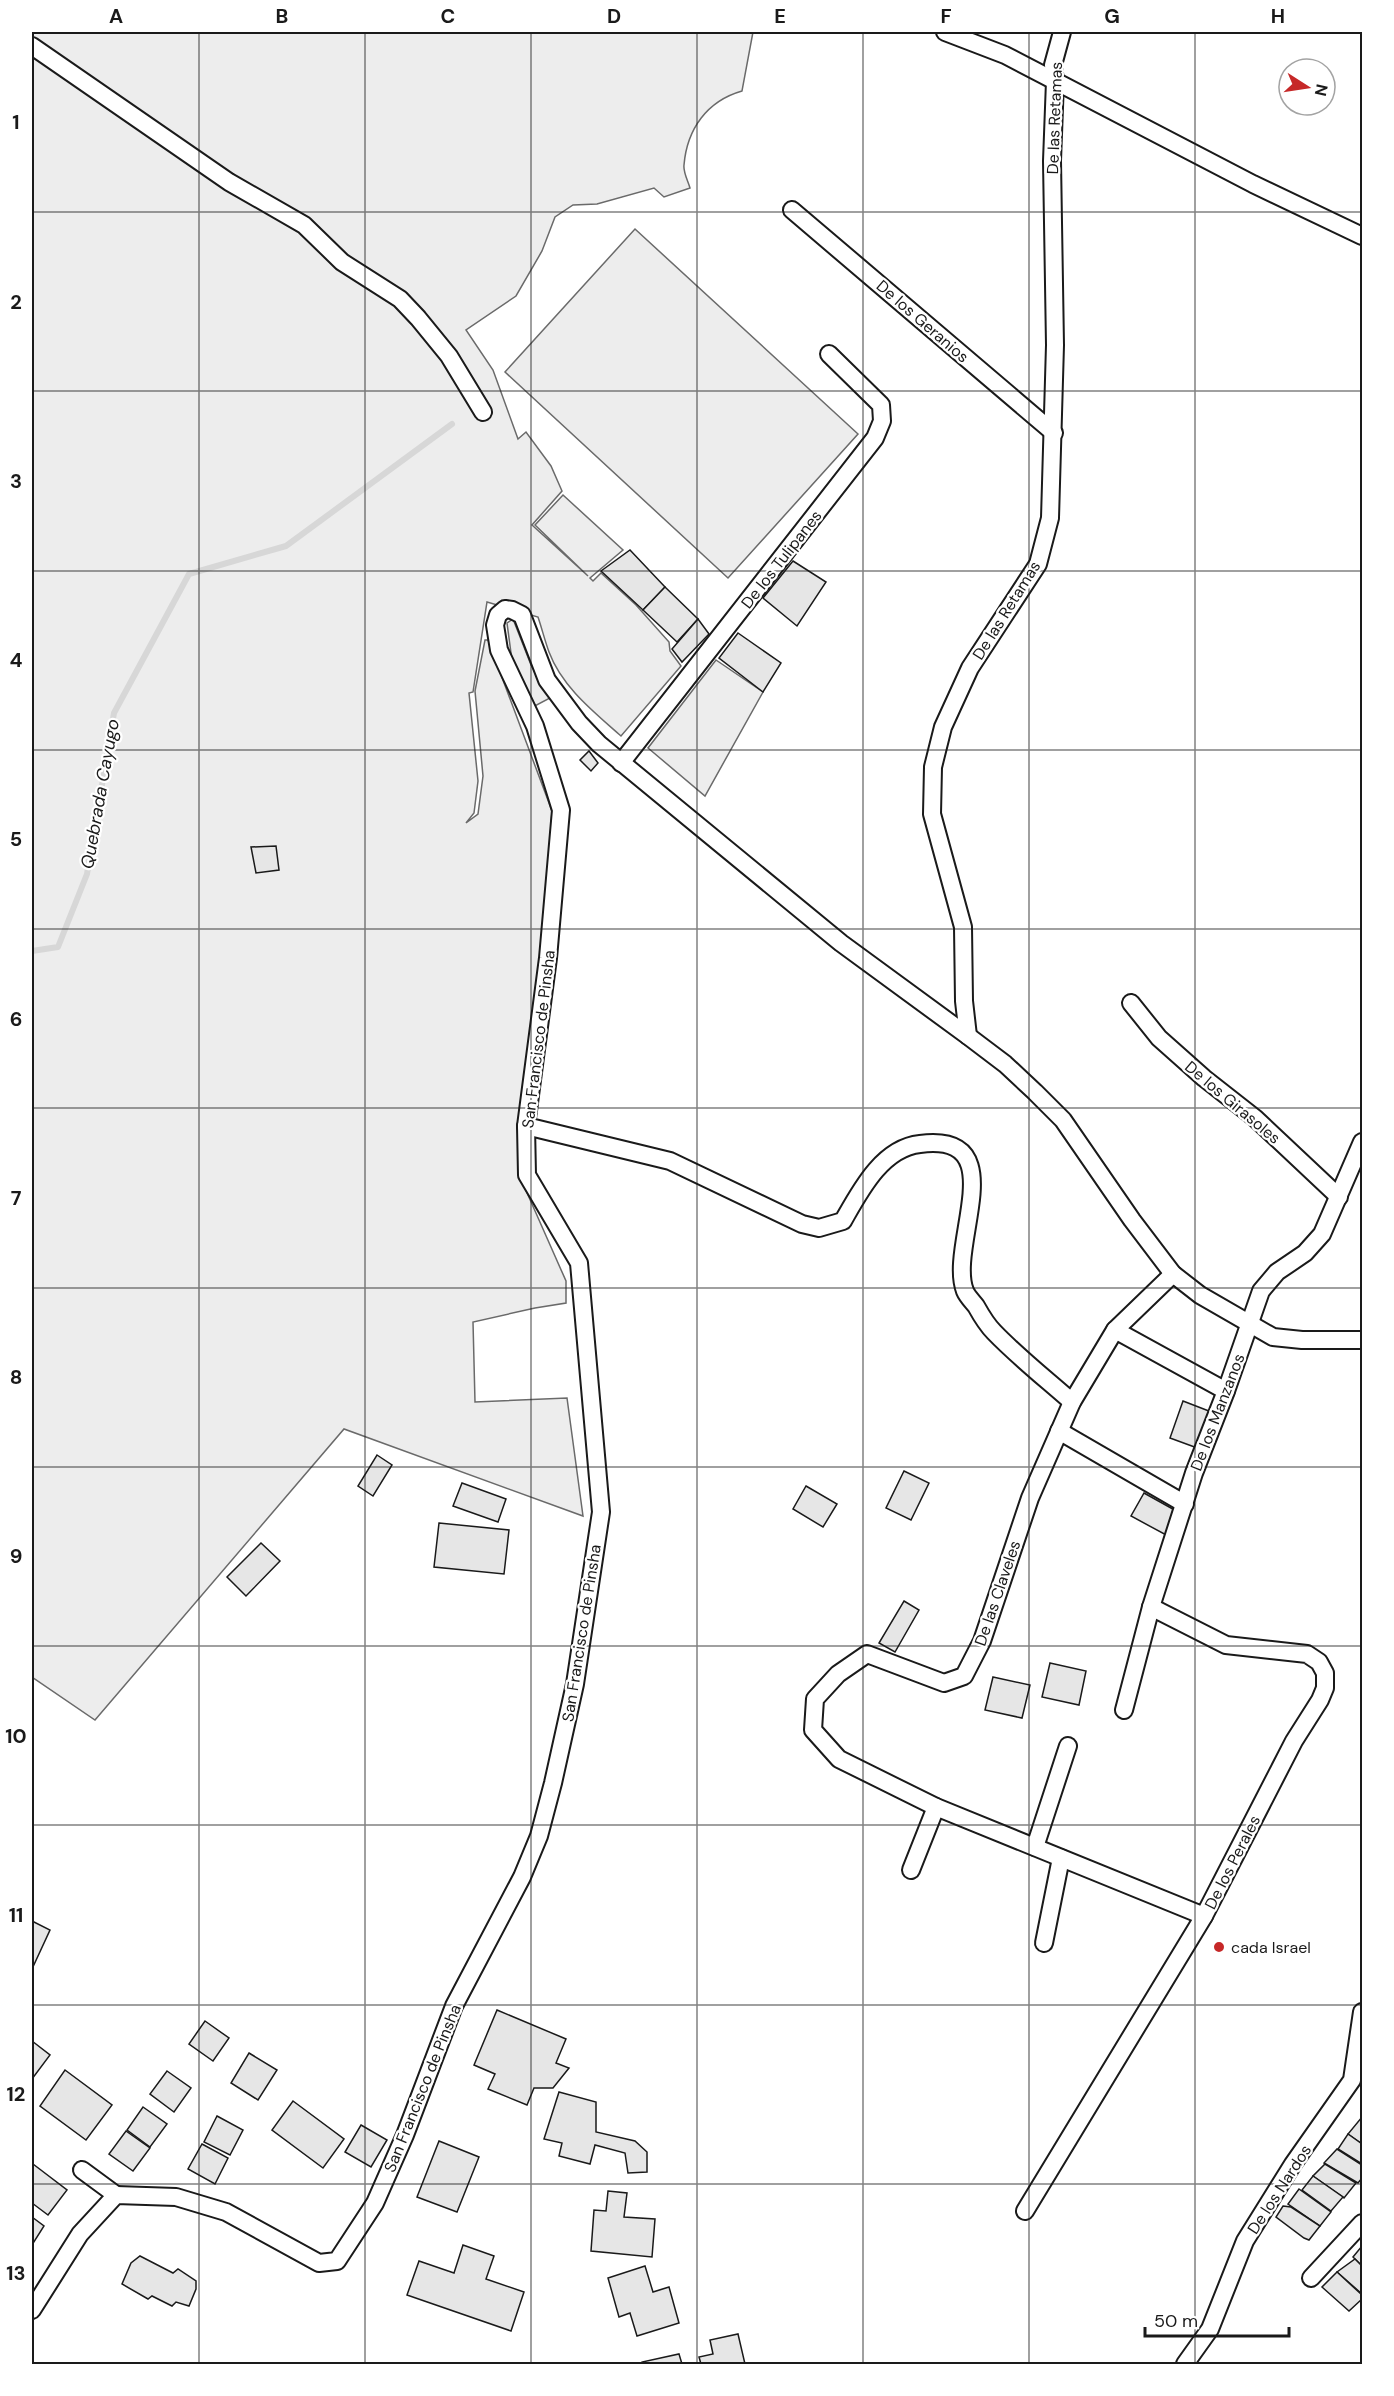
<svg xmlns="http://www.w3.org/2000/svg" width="1394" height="2396" font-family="'DM Sans',sans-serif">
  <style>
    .green { fill: #ededed; stroke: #6a6a6a; stroke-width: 1.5 }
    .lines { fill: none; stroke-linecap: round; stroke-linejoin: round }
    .stream { stroke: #d7d7d7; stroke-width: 6 }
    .building { fill: #e6e6e6; stroke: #1a1a1a; stroke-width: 1.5 }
    .minor-casing { stroke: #1a1a1a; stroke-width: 20 }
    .minor { stroke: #fff; stroke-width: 16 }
    .grid { fill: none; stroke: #1a1a1a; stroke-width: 1.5; stroke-opacity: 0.55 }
    .poi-dot { fill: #c62828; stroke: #fff; stroke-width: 2 }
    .labels { text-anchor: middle; stroke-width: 4.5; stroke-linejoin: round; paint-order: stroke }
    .street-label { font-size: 16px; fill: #1a1a1a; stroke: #fff }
    .poi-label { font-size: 16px; fill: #1a1a1a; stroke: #fff; text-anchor: start }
    .water-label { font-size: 18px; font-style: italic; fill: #1a1a1a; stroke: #fff }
    .neatline { fill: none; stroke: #1a1a1a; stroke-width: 2 }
    .grid-label { font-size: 20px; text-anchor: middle; font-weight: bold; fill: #1a1a1a }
  </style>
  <rect width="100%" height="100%" fill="#fff"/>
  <g class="green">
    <path d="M32,32H753L742,91C707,101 687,129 684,165C683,172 688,181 690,188L664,197L654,188L597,204L573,205L555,217L542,251L516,296L466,330L493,370L518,439L526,432L551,466L562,491L532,525L588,576L535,525L563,495L623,550L590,578L593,581L601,573L636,605L669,642L670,651L681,666L621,736C594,712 562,687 549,652C545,641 542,629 538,617L487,602L473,692L469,693L478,781L474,813L466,823L478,814L483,776L475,691L485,640H488L552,811L545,912L520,1177L566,1281V1303L535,1308L473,1322L475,1402L567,1398L583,1516L344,1429L95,1720L32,1677Z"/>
    <path d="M635,229L858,434L728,578L505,372Z"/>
    <path d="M513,619L531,665L550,698L531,708L513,668L507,623Z"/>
    <path d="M716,660L763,692L705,796L648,748Z"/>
  </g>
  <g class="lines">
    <path class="stream" d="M32,951L58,947L87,874L114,713L189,574L286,546L452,424"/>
  </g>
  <g class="building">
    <path d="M630,550L665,587L643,610L601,571Z"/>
    <path d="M793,561L826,582L797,626L763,598Z"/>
    <path d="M665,587L698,619L677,642L643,610Z"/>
    <path d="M698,619L709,634L682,662L672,649Z"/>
    <path d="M738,633L781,663L763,692L719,658Z"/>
    <path d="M589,751L598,763L591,771L580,760Z"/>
    <path d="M276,846L279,870L256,873L251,847Z"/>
    <path d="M1183,1401L1214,1413L1200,1449L1170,1438Z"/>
    <path d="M377,1455L392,1465L373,1496L358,1486Z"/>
    <path d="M904,1471L929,1483L911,1520L886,1508Z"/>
    <path d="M462,1483L506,1499L498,1522L453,1506Z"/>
    <path d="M806,1486L837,1504L823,1527L793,1509Z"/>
    <path d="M1144,1493L1180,1513L1168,1536L1131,1516Z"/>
    <path d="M439,1523L509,1530L504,1574L434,1567Z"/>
    <path d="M261,1543L280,1561L246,1596L227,1577Z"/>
    <path d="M904,1601L919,1610L895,1652L879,1643Z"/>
    <path d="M1050,1663L1086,1671L1079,1705L1042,1697Z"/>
    <path d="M993,1677L1030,1685L1022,1718L985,1710Z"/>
    <path d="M32,1921L50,1930L32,1969Z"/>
    <path d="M497,2010L566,2039L556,2063L569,2068L553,2088H534L527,2105L488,2089L495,2074L474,2065Z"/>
    <path d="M205,2021L229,2038L213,2061L189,2044Z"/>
    <path d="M32,2041L50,2055L32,2079Z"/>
    <path d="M249,2053L277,2070L258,2100L231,2083Z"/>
    <path d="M65,2070L112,2105L86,2140L40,2106Z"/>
    <path d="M167,2071L191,2088L174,2112L150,2094Z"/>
    <path d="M559,2092L596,2102V2132L635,2141L647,2152V2172L628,2173L625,2153L595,2145L590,2164L559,2156L562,2143L544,2139Z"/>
    <path d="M293,2101L344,2139L323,2168L272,2130Z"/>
    <path d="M143,2107L167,2124L150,2147L127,2130Z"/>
    <path d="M217,2116L243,2130L230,2155L204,2142Z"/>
    <path d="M1362,2117V2144L1348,2134Z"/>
    <path d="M361,2125L387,2140L371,2167L345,2152Z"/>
    <path d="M126,2131L150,2148L133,2171L109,2154Z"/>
    <path d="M1348,2134L1362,2144V2164L1338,2149Z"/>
    <path d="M439,2141L479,2157L457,2212L417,2197Z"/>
    <path d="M202,2144L228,2158L215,2184L188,2169Z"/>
    <path d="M1337,2149L1362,2165V2178L1358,2183L1324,2163Z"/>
    <path d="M33,2164L67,2190L48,2215L32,2203Z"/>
    <path d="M1325,2164L1356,2183L1344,2198L1313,2176Z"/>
    <path d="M1313,2176L1343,2197L1331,2211L1302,2190Z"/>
    <path d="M1299,2189L1331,2212L1320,2226L1288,2204Z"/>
    <path d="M608,2191L627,2193L624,2217L655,2219L652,2257L591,2251L594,2210L606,2211Z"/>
    <path d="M1283,2206L1291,2207L1320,2226L1309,2240L1304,2238L1276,2217Z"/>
    <path d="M32,2217L44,2226L32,2245Z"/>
    <path d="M463,2245L494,2256L486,2279L524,2292L511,2331L407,2295L419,2261L454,2273Z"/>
    <path d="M1362,2246V2266L1353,2257Z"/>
    <path d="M140,2256L173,2273L178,2269L196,2281V2289L189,2306L176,2302L172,2306L152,2296L148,2299L122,2284L131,2263Z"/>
    <path d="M1355,2259L1362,2266V2294L1337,2272Z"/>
    <path d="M645,2266L653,2292L669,2287L679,2323L637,2336L630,2313L619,2317L608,2278Z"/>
    <path d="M1337,2272L1362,2295V2299L1349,2311L1322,2287Z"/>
    <path d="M738,2334L745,2364H701L699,2357L713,2354L710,2340Z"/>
    <path d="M679,2354L682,2364H642V2362Z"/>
  </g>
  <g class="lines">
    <defs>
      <g id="minor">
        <path d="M945,32L1005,55L1253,184L1362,236"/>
        <path d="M32,46L229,182L304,225L342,262L400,299L418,318L449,356L483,412"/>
        <path d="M792,210L1054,433"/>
        <path d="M621,763L875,438L882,421L881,405L829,354"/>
        <path d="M1131,1003L1159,1038L1204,1078L1255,1118L1339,1197"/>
        <path d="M968,1036L964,1001L963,927L932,814L933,767L943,727L970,668L1038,564L1050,518L1055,345L1052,161L1055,81L1053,65L1062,32"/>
        <path d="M526,1126L670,1161L802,1224L819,1228L843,1221C860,1191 882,1148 920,1144C1015,1132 947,1245 965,1291C967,1296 972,1301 976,1306C981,1315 987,1325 994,1332C1018,1357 1046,1379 1072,1402"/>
        <path d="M1173,1274L1115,1330L1072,1402L1030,1498L982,1641L964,1676L944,1683L867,1654L838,1674L815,1699L813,1730L839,1759L936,1807L1204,1916"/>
        <path d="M1115,1330L1226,1391"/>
        <path d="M1059,1431L1185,1504"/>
        <path d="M1124,1710L1151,1607L1194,1473L1226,1391L1261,1291L1277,1272L1305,1253L1322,1234L1362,1142"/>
        <path d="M1035,1847L1068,1746"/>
        <path d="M911,1870L936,1807"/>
        <path d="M1044,1943L1061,1858"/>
        <path d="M82,2170L116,2195"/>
        <path d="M1025,2211L1204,1916L1294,1741L1320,1700L1325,1688V1673L1319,1662L1307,1654L1226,1645L1151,1607"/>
        <path d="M1311,2278L1362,2223"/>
        <path d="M32,2310L80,2234L116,2195L176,2197L226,2212L319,2263L337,2261L375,2203L405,2135L454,2006L522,1877L539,1836L553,1783L575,1684L601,1512L579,1263L527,1175L526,1126L548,958L561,810L535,726L499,650L495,625L498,615L505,609L512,610L522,615L547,680L579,723L599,744L841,943L968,1036L1005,1064L1035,1092L1063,1120L1132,1220L1173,1274L1200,1295L1273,1337L1302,1340H1362"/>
        <path d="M1185,2364L1210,2329L1245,2241L1293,2164L1352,2080L1362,2012"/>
      </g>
    </defs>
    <use href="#minor" class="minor-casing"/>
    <use href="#minor" class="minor"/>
  </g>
  <path class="grid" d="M199,32V2364M365,32V2364M531,32V2364M697,32V2364M863,32V2364M1029,32V2364M1195,32V2364M32,212H1362M32,391H1362M32,571H1362M32,750H1362M32,929H1362M32,1108H1362M32,1288H1362M32,1467H1362M32,1646H1362M32,1825H1362M32,2005H1362M32,2184H1362"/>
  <circle class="poi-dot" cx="1219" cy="1947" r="6"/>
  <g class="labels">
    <g class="street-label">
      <text transform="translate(1054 118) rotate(-88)" y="6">De las Retamas</text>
      <text transform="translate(923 321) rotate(41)" y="6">De los Geranios</text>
      <text transform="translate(781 559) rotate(-52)" y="6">De los Tulipanes</text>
      <text transform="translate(1006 610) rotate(-58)" y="6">De las Retamas</text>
      <text transform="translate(538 1039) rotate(-83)" y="6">San Francisco de Pinsha</text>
      <text transform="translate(1233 1102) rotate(40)" y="6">De los Girasoles</text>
      <text transform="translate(1217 1412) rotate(-69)" y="6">De los Manzanos</text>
      <text transform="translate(997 1593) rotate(-71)" y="6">De las Claveles</text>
      <text transform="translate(581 1633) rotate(-81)" y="6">San Francisco de Pinsha</text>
      <text transform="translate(1232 1862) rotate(-63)" y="6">De los Perales</text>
      <text transform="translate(422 2088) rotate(-68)" y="6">San Francisco de Pinsha</text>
      <text transform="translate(1279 2189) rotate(-57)" y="6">De los Nardos</text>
    </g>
    <g class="poi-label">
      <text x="1231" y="1953">cada Israel</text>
    </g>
    <g class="water-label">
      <text transform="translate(100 794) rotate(-80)" y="6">Quebrada Cayugo</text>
    </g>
  </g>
  <rect width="1394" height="2396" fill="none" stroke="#ffffff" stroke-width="66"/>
  <g transform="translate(1307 87) rotate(102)"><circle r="28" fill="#ffffff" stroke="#a3a3a3" stroke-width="1.5"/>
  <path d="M0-4.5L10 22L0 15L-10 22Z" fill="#c62828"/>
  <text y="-9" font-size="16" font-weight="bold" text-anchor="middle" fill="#1a1a1a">N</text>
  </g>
  <path d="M1145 2327v9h144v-9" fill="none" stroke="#1a1a1a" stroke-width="3"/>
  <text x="1154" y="2327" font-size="18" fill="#1a1a1a" stroke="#ffffff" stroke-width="4.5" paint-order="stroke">50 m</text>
  <rect x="33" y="33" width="1328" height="2330" class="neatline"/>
  <g class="grid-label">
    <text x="116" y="23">A</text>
    <text x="282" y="23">B</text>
    <text x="448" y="23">C</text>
    <text x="614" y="23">D</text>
    <text x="780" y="23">E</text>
    <text x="946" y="23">F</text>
    <text x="1112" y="23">G</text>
    <text x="1278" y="23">H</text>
    <text x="16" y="129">1</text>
    <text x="16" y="309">2</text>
    <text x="16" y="488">3</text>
    <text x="16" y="667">4</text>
    <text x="16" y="846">5</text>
    <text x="16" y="1026">6</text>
    <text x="16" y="1205">7</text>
    <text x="16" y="1384">8</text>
    <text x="16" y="1563">9</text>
    <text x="16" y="1743">10</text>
    <text x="16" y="1922">11</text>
    <text x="16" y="2101">12</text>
    <text x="16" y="2280">13</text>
  </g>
</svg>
